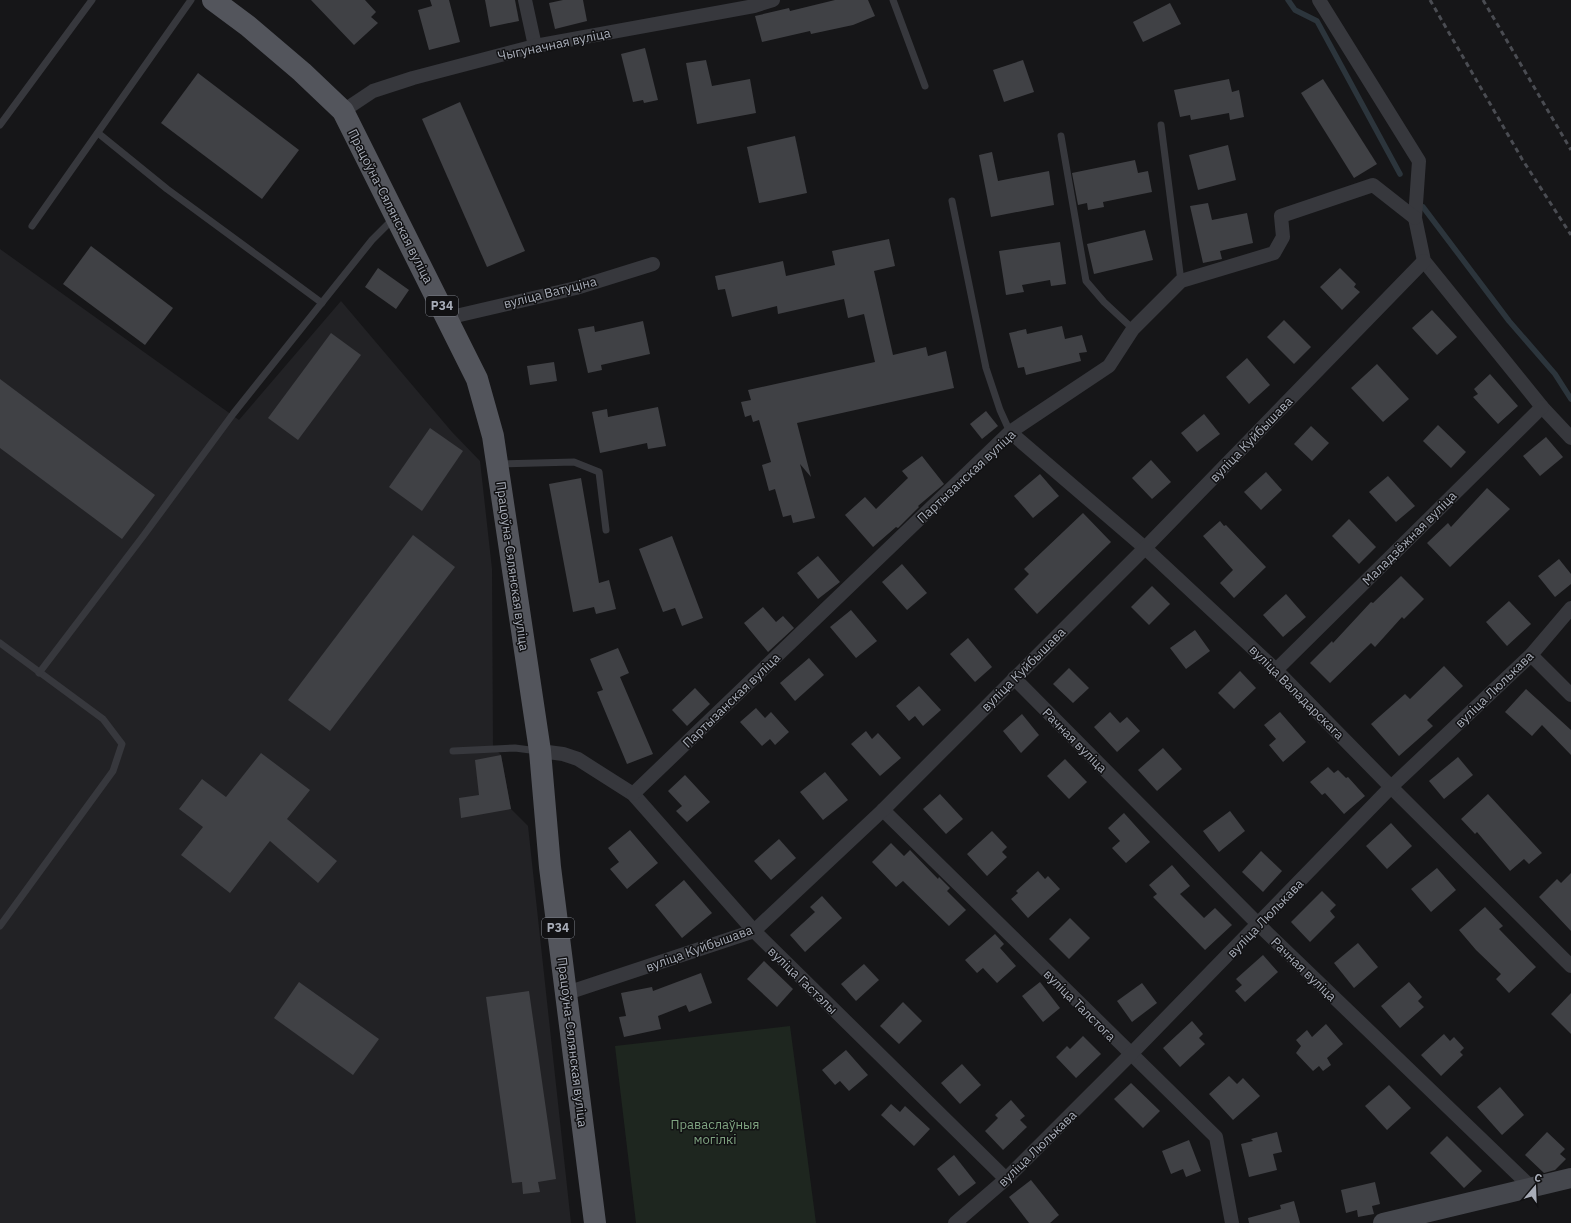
<svg xmlns="http://www.w3.org/2000/svg" width="1571" height="1223" font-family="'IBM Plex Sans',sans-serif">
  <style>
    .built { fill: #222225 }
    .green { fill: #1e261f }
    .lines { fill: none; stroke-linecap: round; stroke-linejoin: round }
    .stream { stroke: #2c353c; stroke-width: 5.5 }
    .building { fill: #404145 }
    .service { stroke: #37383d; stroke-width: 7 }
    .minor { stroke: #37383d; stroke-width: 14 }
    .secondary { stroke: #45474d; stroke-width: 20 }
    .primary { stroke: #53555c; stroke-width: 22 }
    .rail { stroke: #4a4c52; stroke-width: 3; stroke-dasharray: 5 4; stroke-linecap: butt }
    .labels { text-anchor: middle; stroke-width: 3; stroke-linejoin: round; paint-order: stroke }
    .shield { fill: #111113; stroke: #7b7e86; stroke-width: 1 }
    .shield-label { font-size: 12px; font-weight: bold; fill: #a8adb8 }
    .street-label { font-size: 13px; fill: #a8adb8; stroke: #111113 }
    .park-label { font-size: 13px; fill: #7fa381; stroke: #111113 }
  </style>
  <rect width="100%" height="100%" fill="#161618"/>
  <path class="built" d="M0,249L239,420L341,301L452,432L480,461L492,569L493,747L501,755L511,809L528,826L571,1223H0Z"/>
  <path class="green" d="M790,1026L816,1223H636L615,1046Z"/>
  <g class="lines">
    <g class="stream">
      <path d="M1288,0L1295,10L1317,21L1400,174"/>
      <path d="M1423,207L1509,321L1555,374L1571,399"/>
    </g>
  </g>
  <g class="building">
    <path d="M311,0H365L376,12L371,17L378,23L354,45Z"/>
    <path d="M430,0H449L460,42L429,50L418,10L432,6Z"/>
    <path d="M485,0H515L519,21L490,27Z"/>
    <path d="M563,0H583L587,21L555,29L549,3Z"/>
    <path d="M835,0H868L875,16L853,25L811,34L810,31L762,42L755,16L789,8L790,11Z"/>
    <path d="M1170,3L1181,24L1143,42L1133,22Z"/>
    <path d="M645,48L658,100L644,103L643,100L633,102L621,54Z"/>
    <path d="M706,60L712,86L750,79L756,113L697,124L686,63Z"/>
    <path d="M1023,60L1034,92L1004,102L993,70Z"/>
    <path d="M198,73L299,150L262,199L161,123Z"/>
    <path d="M1229,79L1232,92L1239,90L1244,117L1230,120L1229,113L1191,120L1190,115L1180,117L1174,90Z"/>
    <path d="M1323,79L1377,164L1354,178L1301,93Z"/>
    <path d="M460,102L525,251L487,267L422,119Z"/>
    <path d="M795,136L807,193L759,203L747,147Z"/>
    <path d="M1228,145L1236,180L1198,190L1189,155Z"/>
    <path d="M992,152L998,181L1049,171L1054,205L991,217L979,155Z"/>
    <path d="M1135,160L1138,173L1148,171L1152,192L1103,202L1104,207L1088,210L1087,203L1078,205L1072,173Z"/>
    <path d="M1208,203L1212,220L1247,213L1253,243L1220,251L1222,259L1203,263L1190,206Z"/>
    <path d="M1145,230L1153,260L1094,274L1087,244Z"/>
    <path d="M889,239L895,266L874,271L893,355L926,347L928,356L946,351L954,388L797,423L811,477L800,464L815,518L793,523L791,515L783,517L775,489L769,491L762,465L771,462L759,420L753,422L751,415L745,417L741,402L751,400L748,390L875,362L864,314L848,318L844,299L778,314L777,306L732,317L725,289L718,290L715,276L783,261L786,276L835,265L832,251Z"/>
    <path d="M1060,242L1066,284L1051,286L1050,280L1022,285L1024,292L1006,295L999,251Z"/>
    <path d="M91,246L173,308L145,345L63,284Z"/>
    <path d="M378,268L409,290L396,309L365,287Z"/>
    <path d="M1340,268L1356,284L1354,287L1360,292L1342,310L1320,287Z"/>
    <path d="M1432,310L1457,337L1437,355L1412,328Z"/>
    <path d="M1284,320L1311,347L1294,364L1267,337Z"/>
    <path d="M643,321L650,354L601,365L602,370L588,373L578,329L594,326L595,332Z"/>
    <path d="M1062,326L1065,339L1082,335L1087,352L1079,353L1081,361L1026,375L1024,367L1018,368L1009,333L1026,329L1027,334Z"/>
    <path d="M331,333L361,355L298,440L268,418Z"/>
    <path d="M1247,358L1270,385L1249,404L1226,377Z"/>
    <path d="M554,362L557,381L530,385L527,366Z"/>
    <path d="M1377,364L1409,399L1383,422L1351,388Z"/>
    <path d="M1490,374L1518,406L1498,424L1473,397L1478,394L1474,389Z"/>
    <path d="M0,379L155,495L122,539L0,448Z"/>
    <path d="M658,407L666,446L648,449L647,443L600,453L592,412L607,409L608,417Z"/>
    <path d="M986,411L998,426L982,439L970,424Z"/>
    <path d="M1204,414L1220,434L1197,452L1181,433Z"/>
    <path d="M1438,425L1466,452L1451,468L1423,441Z"/>
    <path d="M1311,426L1329,443L1312,461L1294,444Z"/>
    <path d="M430,428L463,451L422,511L389,487Z"/>
    <path d="M1546,437L1563,457L1540,476L1523,456Z"/>
    <path d="M922,456L944,484L918,506L919,507L898,528L896,527L873,547L845,515L865,497L876,509L908,478L902,471Z"/>
    <path d="M1151,460L1171,482L1152,499L1132,478Z"/>
    <path d="M1266,472L1282,490L1261,510L1244,492Z"/>
    <path d="M1040,474L1059,496L1033,518L1014,496Z"/>
    <path d="M1388,476L1415,506L1396,522L1369,492Z"/>
    <path d="M581,478L599,583L609,580L616,609L596,614L594,607L573,612L549,484Z"/>
    <path d="M1487,488L1510,509L1450,567L1427,543L1448,523L1451,527Z"/>
    <path d="M1083,513L1111,542L1037,614L1014,589L1029,574L1024,569Z"/>
    <path d="M1349,519L1376,547L1359,564L1332,536Z"/>
    <path d="M1220,521L1224,526L1226,525L1266,567L1234,598L1220,583L1233,570L1203,536Z"/>
    <path d="M413,535L455,567L330,731L288,700Z"/>
    <path d="M672,536L703,618L682,626L675,608L663,612L639,549Z"/>
    <path d="M818,556L840,582L818,599L797,573Z"/>
    <path d="M1559,559L1571,574V584L1555,597L1538,576Z"/>
    <path d="M902,564L927,593L907,610L882,582Z"/>
    <path d="M1401,576L1424,599L1404,619L1402,617L1375,647L1371,643L1330,683L1310,663L1332,641L1333,643L1371,602L1373,603Z"/>
    <path d="M1152,586L1170,604L1149,625L1131,607Z"/>
    <path d="M1286,594L1306,617L1283,637L1263,615Z"/>
    <path d="M1509,601L1531,624L1507,646L1486,622Z"/>
    <path d="M763,607L776,622L783,616L794,628L768,652L744,623Z"/>
    <path d="M851,610L877,641L856,658L830,627Z"/>
    <path d="M1195,630L1210,651L1186,669L1170,648Z"/>
    <path d="M968,638L992,667L975,682L950,654Z"/>
    <path d="M618,648L629,673L620,677L653,754L627,764L597,692L603,690L590,659Z"/>
    <path d="M809,658L824,675L795,701L780,683Z"/>
    <path d="M1444,666L1463,686L1427,720L1433,726L1399,756L1371,724L1405,694L1410,699Z"/>
    <path d="M1069,668L1089,688L1073,703L1053,684Z"/>
    <path d="M1240,671L1256,688L1234,709L1218,693Z"/>
    <path d="M919,686L941,710L923,726L915,716L909,721L896,706Z"/>
    <path d="M695,688L710,704L687,726L672,710Z"/>
    <path d="M1526,689L1571,730V755L1542,725L1532,736L1505,712Z"/>
    <path d="M756,708L765,718L771,712L789,732L775,745L770,739L762,746L740,722Z"/>
    <path d="M1110,712L1120,723L1127,717L1140,731L1117,752L1094,727Z"/>
    <path d="M1280,712L1306,742L1283,762L1269,745L1276,739L1264,725Z"/>
    <path d="M1022,714L1039,735L1021,753L1003,731Z"/>
    <path d="M866,731L872,739L878,733L901,758L880,776L851,744Z"/>
    <path d="M1163,748L1182,769L1157,791L1138,770Z"/>
    <path d="M261,753L310,790L287,819L337,861L318,883L270,841L230,893L181,855L203,827L179,809L202,779L226,797Z"/>
    <path d="M501,755L511,809L461,818L459,798L479,795L475,760Z"/>
    <path d="M1458,757L1473,775L1444,799L1429,781Z"/>
    <path d="M1065,759L1087,782L1069,799L1047,776Z"/>
    <path d="M1328,767L1334,773L1338,770L1346,778L1348,777L1365,796L1344,814L1325,793L1322,795L1310,782Z"/>
    <path d="M825,772L848,800L823,820L800,792Z"/>
    <path d="M685,775L710,802L687,822L676,811L682,806L668,791Z"/>
    <path d="M940,794L963,819L946,834L923,809Z"/>
    <path d="M1488,794L1542,853L1529,864L1524,859L1510,871L1477,832L1475,834L1461,819Z"/>
    <path d="M1230,811L1245,831L1219,852L1203,831Z"/>
    <path d="M1124,813L1150,842L1126,863L1112,848L1120,841L1108,828Z"/>
    <path d="M1391,823L1412,846L1387,869L1366,846Z"/>
    <path d="M630,830L658,863L627,889L610,869L619,862L608,848Z"/>
    <path d="M992,831L1007,847L1002,852L1007,857L987,876L967,854Z"/>
    <path d="M779,839L796,858L771,880L754,861Z"/>
    <path d="M891,843L904,856L910,850L938,879L939,877L950,888L947,891L966,910L949,926L903,881L896,887L872,862Z"/>
    <path d="M1261,851L1282,871L1263,892L1242,872Z"/>
    <path d="M1172,865L1190,886L1180,894L1204,918L1215,908L1232,925L1205,950L1153,897L1157,894L1149,885Z"/>
    <path d="M1437,868L1456,890L1431,912L1411,889Z"/>
    <path d="M1038,871L1045,879L1048,876L1060,889L1028,918L1011,899L1018,893L1016,891Z"/>
    <path d="M1571,873V931L1539,897L1557,879L1561,883Z"/>
    <path d="M684,880L712,913L682,938L655,905Z"/>
    <path d="M1322,891L1336,905L1330,911L1335,917L1310,942L1291,922Z"/>
    <path d="M822,896L842,918L805,952L790,935L815,912L810,907Z"/>
    <path d="M1485,907L1503,926L1499,929L1536,967L1509,993L1496,979L1501,974L1476,950L1459,930Z"/>
    <path d="M1070,918L1090,938L1069,959L1049,939Z"/>
    <path d="M995,934L1004,944L1000,948L1016,966L997,983L983,968L977,973L965,960Z"/>
    <path d="M1358,943L1378,967L1354,988L1334,963Z"/>
    <path d="M1263,955L1278,972L1245,1002L1235,991L1242,985L1236,979Z"/>
    <path d="M764,961L793,989L777,1007L747,979Z"/>
    <path d="M864,964L879,980L856,1001L841,984Z"/>
    <path d="M701,973L712,1003L689,1012L686,1005L658,1016L661,1029L624,1037L619,1017L626,1016L621,993L652,987L653,991Z"/>
    <path d="M299,982L379,1039L353,1075L274,1018Z"/>
    <path d="M1040,982L1060,1008L1043,1022L1022,996Z"/>
    <path d="M1409,982L1422,997L1418,1001L1424,1007L1400,1028L1381,1006Z"/>
    <path d="M1142,983L1157,1003L1132,1022L1117,1001Z"/>
    <path d="M529,991L556,1179L538,1182L540,1192L523,1194L522,1182L512,1183L486,997Z"/>
    <path d="M1571,993V1034L1551,1014Z"/>
    <path d="M903,1002L922,1021L899,1044L880,1026Z"/>
    <path d="M1192,1021L1203,1034L1199,1038L1205,1044L1180,1067L1163,1048Z"/>
    <path d="M1326,1024L1343,1044L1327,1058L1331,1065L1323,1071L1319,1066L1313,1071L1296,1053L1301,1046L1296,1040L1307,1030L1312,1037Z"/>
    <path d="M1444,1034L1450,1041L1454,1037L1464,1048L1460,1052L1463,1055L1441,1076L1421,1055Z"/>
    <path d="M1083,1036L1101,1054L1076,1078L1056,1057L1067,1046L1070,1049Z"/>
    <path d="M846,1050L868,1075L849,1091L840,1081L835,1085L822,1070Z"/>
    <path d="M962,1064L981,1085L960,1104L941,1083Z"/>
    <path d="M1229,1076L1237,1084L1243,1078L1260,1096L1233,1120L1209,1094Z"/>
    <path d="M1131,1083L1160,1111L1143,1128L1114,1099Z"/>
    <path d="M1389,1085L1411,1108L1387,1130L1365,1106Z"/>
    <path d="M1500,1087L1524,1115L1502,1135L1477,1107Z"/>
    <path d="M1011,1100L1025,1116L1020,1120L1027,1127L1003,1150L985,1131L998,1118L995,1115Z"/>
    <path d="M891,1104L900,1112L905,1106L930,1129L914,1146L881,1115Z"/>
    <path d="M1277,1132L1282,1152L1273,1154L1277,1170L1249,1177L1241,1144L1253,1141L1251,1139Z"/>
    <path d="M1547,1132L1565,1149L1560,1154L1566,1159L1555,1170L1544,1173L1525,1155Z"/>
    <path d="M1447,1136L1482,1171L1464,1188L1430,1153Z"/>
    <path d="M1189,1140L1201,1171L1186,1177L1183,1169L1171,1174L1162,1151Z"/>
    <path d="M954,1155L976,1183L959,1196L937,1169Z"/>
    <path d="M1031,1180L1059,1215L1050,1223H1029L1009,1197Z"/>
    <path d="M1375,1182L1380,1204L1372,1206L1374,1214L1358,1217L1357,1210L1346,1213L1341,1190Z"/>
    <path d="M1294,1201L1300,1223H1249L1248,1218L1281,1209L1280,1205Z"/>
  </g>
  <g class="lines">
    <g class="service">
      <path d="M893,0L925,86"/>
      <path d="M0,125L92,0"/>
      <path d="M1161,125L1181,281"/>
      <path d="M98,133L167,189L322,303"/>
      <path d="M1061,136L1086,281L1104,302L1133,329"/>
      <path d="M952,201L986,368L1000,410L1010,432"/>
      <path d="M32,226L191,0"/>
      <path d="M500,464L574,462L599,472L606,530"/>
      <path d="M0,643L103,719L122,744L113,771L0,926"/>
      <path d="M39,673L144,535L233,414L372,240L393,219"/>
      <path d="M453,751L515,748L538,751"/>
    </g>
    <g class="minor">
      <path d="M525,0L535,46"/>
      <path d="M1319,0L1419,161L1415,218L1424,261L1542,407L1571,438"/>
      <path d="M343,111L373,91L413,78L535,46L754,6L773,0"/>
      <path d="M447,318L576,288L653,264"/>
      <path d="M1010,432L1145,548L1276,670L1391,787L1571,966"/>
      <path d="M1531,655L1571,695"/>
      <path d="M1276,670L1542,407"/>
      <path d="M1014,678L1259,925L1531,1187"/>
      <path d="M540,751L563,754L578,759L633,794L754,931L1006,1179"/>
      <path d="M633,794L1010,432L1109,366L1133,329L1181,281L1274,253L1283,237L1281,216L1373,185L1415,218"/>
      <path d="M883,810L1216,1137L1232,1223"/>
      <path d="M567,993L754,931L883,810L1145,548L1424,261"/>
      <path d="M955,1223L1006,1179L1131,1054L1391,787L1531,655L1571,608"/>
    </g>
    <path class="secondary" d="M1383,1223L1571,1178"/>
    <path class="primary" d="M213,0L248,26L302,72L343,111L477,379L493,436L540,751L550,867L595,1223"/>
    <g class="rail">
      <path d="M1430,0L1522,159L1571,235"/>
      <path d="M1483,0L1571,150"/>
    </g>
  </g>
  <g class="labels">
    <g class="shield">
      <rect x="426" y="296" width="32" height="20" rx="3"/>
      <rect x="542" y="918" width="32" height="20" rx="3"/>
    </g>
    <g class="shield-label">
      <text x="442" y="310">Р34</text>
      <text x="558" y="932">Р34</text>
    </g>
    <g class="street-label">
      <text transform="translate(554 44) rotate(-12)" y="5">Чыгуначная вуліца</text>
      <text transform="translate(391 206) rotate(63)" y="5">Працоўна-Сялянская вуліца</text>
      <text transform="translate(550 292) rotate(-14)" y="5">вуліца Ватуціна</text>
      <text transform="translate(1251 439) rotate(-46)" y="5">вуліца Куйбышава</text>
      <text transform="translate(966 476) rotate(-43)" y="5">Партызанская вуліца</text>
      <text transform="translate(1409 538) rotate(-45)" y="5">Маладзёжная вуліца</text>
      <text transform="translate(513 566) rotate(82)" y="5">Працоўна-Сялянская вуліца</text>
      <text transform="translate(1023 669) rotate(-45)" y="5">вуліца Куйбышава</text>
      <text transform="translate(1494 689) rotate(-44)" y="5">вуліца Люлькава</text>
      <text transform="translate(1297 692) rotate(45)" y="5">вуліца Валадарскага</text>
      <text transform="translate(731 700) rotate(-44)" y="5">Партызанская вуліца</text>
      <text transform="translate(1075 740) rotate(45)" y="5">Рачная вуліца</text>
      <text transform="translate(1265 918) rotate(-46)" y="5">вуліца Люлькава</text>
      <text transform="translate(699 948) rotate(-20)" y="5">вуліца Куйбышава</text>
      <text transform="translate(1304 969) rotate(44)" y="5">Рачная вуліца</text>
      <text transform="translate(803 980) rotate(44)" y="5">вуліца Гастэлы</text>
      <text transform="translate(1080 1005) rotate(45)" y="5">вуліца Талстога</text>
      <text transform="translate(573 1042) rotate(83)" y="5">Працоўна-Сялянская вуліца</text>
      <text transform="translate(1037 1148) rotate(-44)" y="5">вуліца Люлькава</text>
    </g>
    <g class="park-label">
      <text x="715" y="1129">Праваслаўныя<tspan x="715" dy="15">могілкі</tspan></text>
    </g>
  </g>
  <g transform="translate(1535 1187) rotate(19)" stroke="#111113" stroke-width="3" paint-order="stroke">
  <path d="M0-3L7 15L0 10L-7 15Z" fill="#a8adb8"/>
  <text y="-6" font-size="11" font-weight="bold" text-anchor="middle" fill="#a8adb8">С</text>
  </g>
</svg>
